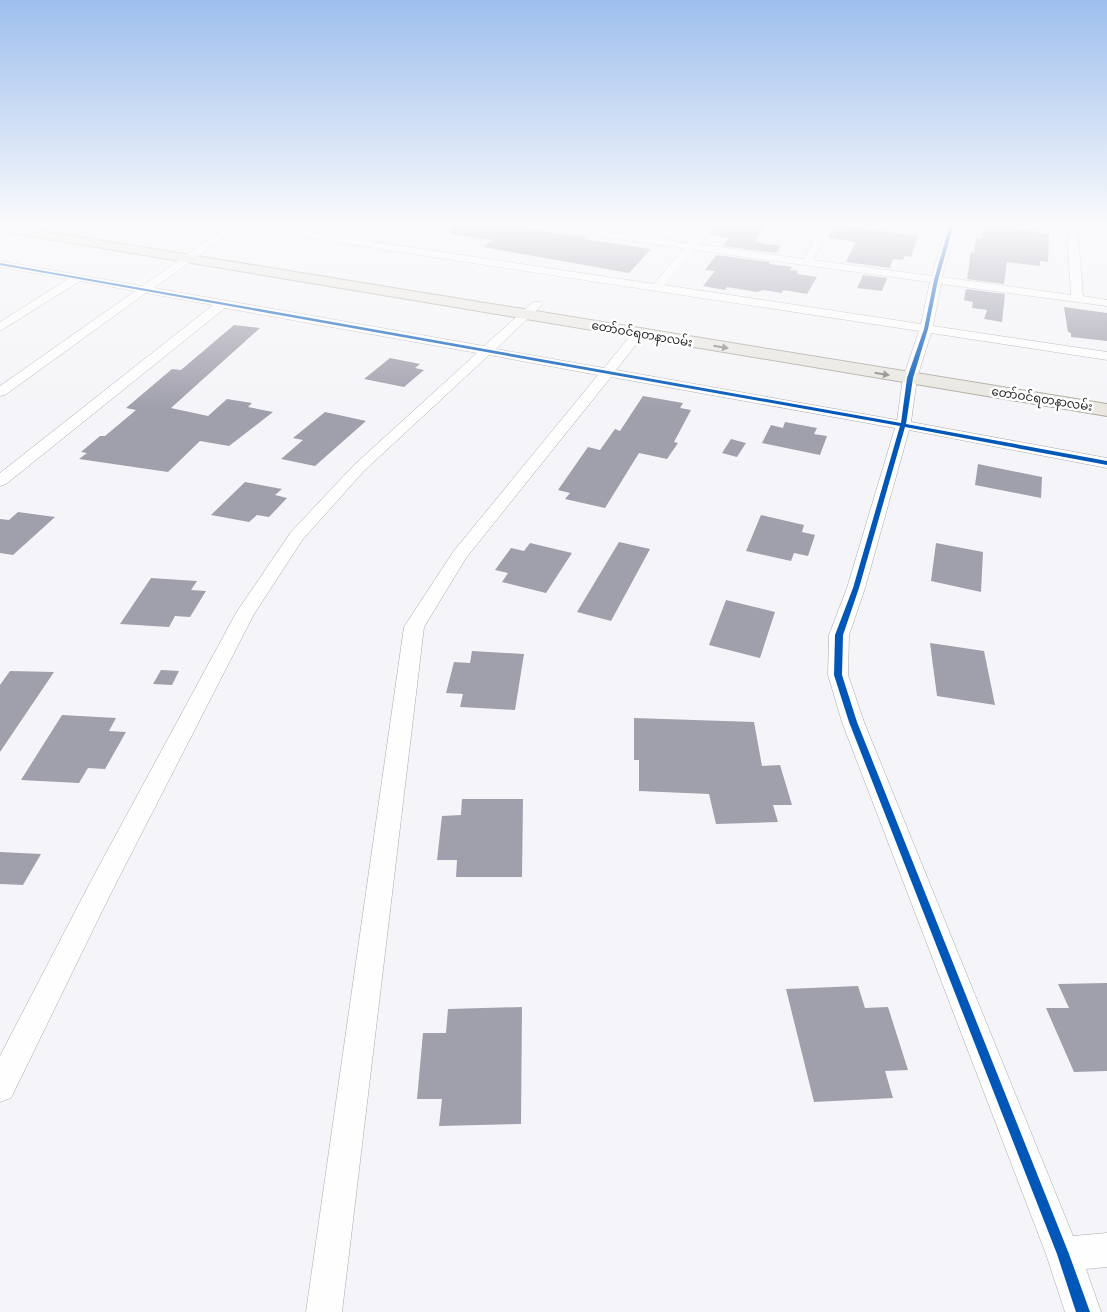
<svg xmlns="http://www.w3.org/2000/svg" width="1107" height="1312" font-family="'Open Sans','Noto Sans Myanmar',sans-serif">
  <style>
    .building { fill: #a09fac }
    .lines { fill: none; stroke-linecap: round; stroke-linejoin: round }
    .minor-casing { stroke: #a9a9ac; stroke-width: 1 }
    .major-casing { stroke: #afa99e; stroke-width: 2 }
    .minor { fill: #fefefe; fill-rule: evenodd }
    .major { fill: #e9e7e0; fill-rule: evenodd }
    .cycleway-casing { stroke: #fff; stroke-width: 3 }
    .cycleway { fill: #0057b8; fill-rule: evenodd }
    .oneway { fill: #898886 }
    .labels { text-anchor: middle; stroke-width: 5; stroke-linejoin: round; paint-order: stroke }
    .far-street-label { font-size: 12px; fill: #29292c; stroke: #fff }
  </style>
  <rect width="100%" height="100%" fill="#f5f5f9"/>
  <g class="building">
    <path d="M451,224H520L527,229L587,237L584,239L651,249L629,273L483,247L493,240L451,234Z"/>
    <path d="M717,224H767L754,242L781,246L776,253L723,246L729,238L709,234Z"/>
    <path d="M984,224L1013,225V228L1038,231V233L1049,234L1048,262L1040,261V266L1007,262L1004,284L967,279L971,252L974,253L976,238H982Z"/>
    <path d="M834,225L866,229L918,236L911,257L904,256L903,260L893,259L890,268L846,262L856,242L828,238Z"/>
    <path d="M716,255L770,262L769,264L792,267L790,270L798,271L797,274L817,277L807,294L783,290L782,293L763,290L757,292L727,287L725,290L703,286L715,271L705,270Z"/>
    <path d="M863,275L887,278L882,291L857,288Z"/>
    <path d="M966,289L1005,294L1002,322L984,319L987,310L972,308L973,302L964,300Z"/>
    <path d="M1064,307L1107,313V341L1071,337V333L1068,332Z"/>
    <path d="M234,325L260,328L171,408L208,416L227,399L252,403L248,407L273,412L229,446L200,441L168,472L79,459L87,453L81,452L100,436H105L136,410L126,408L172,369L181,370Z"/>
    <path d="M390,358L420,364L415,368L424,370L404,387L364,379Z"/>
    <path d="M643,396L683,403L680,408L691,410L674,442L678,443L667,459L639,453L605,508L565,499L570,493L558,490L588,447L600,450L615,429L620,431Z"/>
    <path d="M325,412L366,421L315,466L281,459L303,440L293,438Z"/>
    <path d="M785,422L817,428L814,434L827,436L820,455L762,443L771,425L783,428Z"/>
    <path d="M731,439L746,443L737,457L722,453Z"/>
    <path d="M978,464L1042,477L1041,498L975,485Z"/>
    <path d="M245,482L282,489L275,495L287,498L269,517L257,515L249,522L211,515Z"/>
    <path d="M18,512L55,517L13,555L0,553V519L9,520Z"/>
    <path d="M761,515L804,525L802,532L815,535L808,556L794,553L791,561L746,551Z"/>
    <path d="M619,542L650,549L611,621L577,612Z"/>
    <path d="M530,543L572,553L546,593L502,582L508,573L495,570L511,548L524,551Z"/>
    <path d="M936,543L983,552L981,592L931,581Z"/>
    <path d="M151,578L197,581L191,590L206,591L190,617L175,616L169,627L120,624Z"/>
    <path d="M726,600L775,612L760,658L709,645Z"/>
    <path d="M930,643L984,651L995,705L937,696Z"/>
    <path d="M472,651L524,654L515,710L460,707L463,694L446,693L454,662L470,663Z"/>
    <path d="M161,670L179,671L172,685L153,684Z"/>
    <path d="M10,671L54,672L0,752V685Z"/>
    <path d="M62,715L116,718L109,731L126,732L105,769L88,768L79,783L21,780Z"/>
    <path d="M634,718L754,722L762,766L780,765L792,805H773L778,822L716,824L709,794L639,791V760H634Z"/>
    <path d="M462,799H523L522,877H456L457,860H437L442,816L461,815Z"/>
    <path d="M0,852L41,854L23,885L0,884Z"/>
    <path d="M1107,983V1071L1074,1072L1046,1008H1069L1058,984Z"/>
    <path d="M858,986L865,1008L888,1007L908,1070L885,1071L893,1098L814,1102L786,989Z"/>
    <path d="M522,1007L521,1124L439,1126L442,1099H417L423,1033H446L448,1009Z"/>
  </g>
  <g class="lines">
    <defs>
      <path id="minor" d="M258,224L305,231L327,224H344L316,233L654,284L684,248L527,227L522,224H551L689,243L705,224H715L698,244L804,259L823,224H833L813,260L932,276L947,224H957L942,277L1071,295L1067,224H1077L1083,296L1107,300V306L941,284L933,326L1107,352V360L931,333L917,378L911,422L1107,458V468L909,430L865,588L849,635L848,675L864,722L1073,1236L1107,1233V1267L1086,1269L1101,1312H1065L1046,1254L842,722L828,675L829,635L847,588L895,428L611,377L466,558L424,627L342,1312H306L404,627L453,552L598,375L489,355L364,471L303,539L254,614L109,897L11,1098L0,1102V1056L91,881L236,613L291,532L354,465L477,353L225,308L6,484L0,486V473L213,305L146,293L5,395L0,396V386L135,291L80,281L0,331V322L68,279L0,267V261L142,286L230,225ZM243,228L919,331L903,378L897,420L616,370L645,333L639,329L635,330L604,368L496,349L541,306L543,304L541,302H533L484,346L154,288L236,229ZM694,250L930,282L921,324L664,285Z"/>
      <path id="major" d="M0,224L1107,404V416L0,231Z"/>
    </defs>
    <use href="#minor" class="minor-casing"/>
    <use href="#major" class="major-casing"/>
    <use href="#minor" class="minor"/>
    <use href="#major" class="major"/>
    <defs>
      <path id="cycleway" d="M950,224H954L938,280L928,329L913,378L906,424L1107,461V465L905,427L859,588L843,635L842,675L857,722L1069,1254L1090,1312H1076L1057,1254L849,722L834,675L835,635L853,588L900,426L0,265V263L901,423L907,378L924,329L934,280Z"/>
    </defs>
    <use href="#cycleway" class="cycleway-casing"/>
    <use href="#cycleway" class="cycleway"/>
  </g>
  <defs><path id="oneway-solid" d="M-6-.8H1V-3.2L6.5 0L1 3.2V.8H-6Z" transform="scale(1.25)"/></defs>
  <g class="oneway">
    <use href="#oneway-solid" transform="translate(721 347) rotate(9)"/>
    <use href="#oneway-solid" transform="translate(882 374) rotate(9)"/>
  </g>
  <linearGradient id="sky" x2="0" y2="1"><stop stop-color="#9ebfee"/><stop offset="0.55" stop-color="#fafafc"/><stop offset="1" stop-color="#fafafc" stop-opacity="0"/></linearGradient>
  <rect width="1107" height="408" fill="url(#sky)"/>
  <g class="labels">
    <g class="far-street-label">
      <text transform="translate(642 334) rotate(10)" y="4">တော်ဝင်ရတနာလမ်း</text>
      <text transform="translate(1042 399) rotate(9)" y="4">တော်ဝင်ရတနာလမ်း</text>
    </g>
  </g>
</svg>
